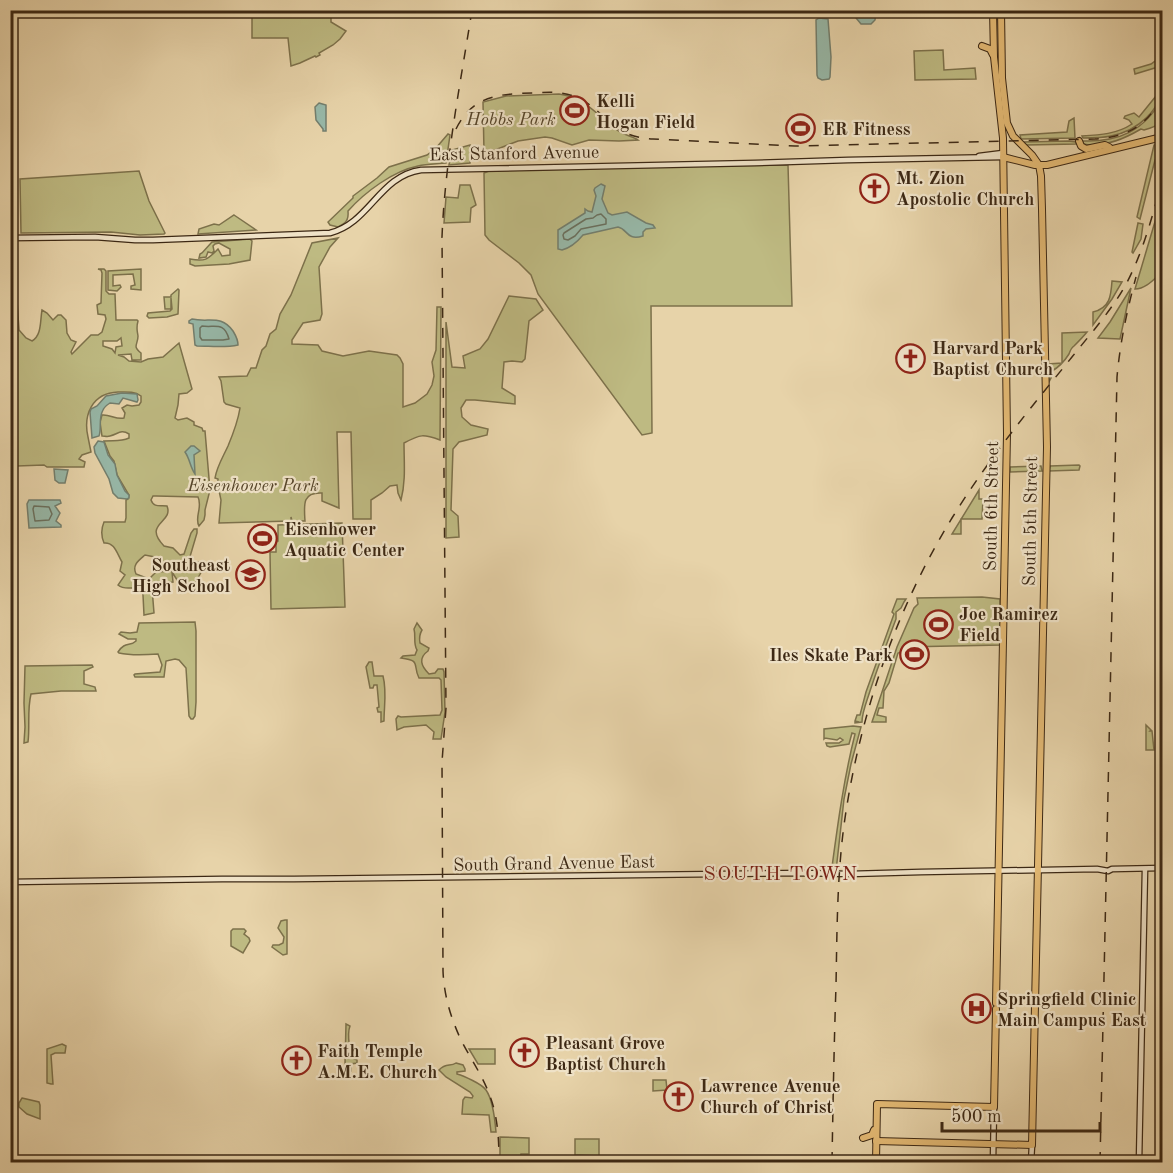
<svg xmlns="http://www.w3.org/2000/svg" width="1173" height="1173" font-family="'Old Standard TT',serif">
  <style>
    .green { fill: #beba82; stroke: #7d714b; stroke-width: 1.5; fill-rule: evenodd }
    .water { fill: #97b8a8; stroke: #737e6d; stroke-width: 1.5 }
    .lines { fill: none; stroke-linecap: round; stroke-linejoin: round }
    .shore { stroke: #6a705e; stroke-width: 1.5 }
    .secondary-casing { stroke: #3c2814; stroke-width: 7 }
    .primary-casing { stroke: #3c2814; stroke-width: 8 }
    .secondary { stroke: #efe2c7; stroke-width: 4.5 }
    .primary { stroke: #e4ba74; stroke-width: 6 }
    .rail { stroke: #3c2814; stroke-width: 1.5; stroke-dasharray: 10 10; stroke-linecap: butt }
    .labels { text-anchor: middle; stroke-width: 4.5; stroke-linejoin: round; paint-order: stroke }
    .poi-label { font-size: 18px; font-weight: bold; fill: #3c2814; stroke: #efe2c7; text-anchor: start }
    .park-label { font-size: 18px; font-style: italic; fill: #56452a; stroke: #efe2c7 }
    .street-label { font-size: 18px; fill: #3c2814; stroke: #efe2c7 }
    .neighbourhood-label { font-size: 20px; letter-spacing: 1.5px; fill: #7a1f14; stroke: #efe2c7 }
  </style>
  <rect width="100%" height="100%" fill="#e7d3a9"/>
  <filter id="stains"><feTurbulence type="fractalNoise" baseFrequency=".00333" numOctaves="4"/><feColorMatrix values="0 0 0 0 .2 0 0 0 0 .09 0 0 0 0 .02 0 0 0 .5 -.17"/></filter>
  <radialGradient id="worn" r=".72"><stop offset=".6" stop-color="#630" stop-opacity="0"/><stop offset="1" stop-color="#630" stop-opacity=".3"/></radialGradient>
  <g class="green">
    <path d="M252,11H331V22L346,31L340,39L333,45L319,53L320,55L316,57L315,56L300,63L291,66L288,38H252Z"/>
    <path d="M943,50L944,70L975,68L976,79L915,80L914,51Z"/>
    <path d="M1162,56V64L1158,67L1135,74L1134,69L1151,64Z"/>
    <path d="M1162,82C1163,110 1137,131 1111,136C1102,138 1092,138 1083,138L1082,136C1100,135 1117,134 1132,124L1129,120L1124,118L1125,116L1134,113L1139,117L1156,96Z"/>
    <path d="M559,94C587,98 596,115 617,130C624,135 634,137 638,140L619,141L589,140L572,145L552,138L545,137L518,141L495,150L484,152L483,102L506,96Z"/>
    <path d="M1162,99C1162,119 1165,125 1144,130L1141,129C1124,139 1103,148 1083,144V141C1119,142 1144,131 1162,99Z"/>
    <path d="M1074,118L1075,138L1021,139L1020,135L1067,132L1069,121Z"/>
    <path d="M448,134L450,135L446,163C437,164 427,164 418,166C393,171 365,192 348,211C349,221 345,223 338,227L330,225L328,222L353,198V196L377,178L389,167L427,155L436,148Z"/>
    <path d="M1068,141L1076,142V144L1026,145L1024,142Z"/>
    <path d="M1162,143V156L1155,160L1140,219L1137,217L1154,145Z"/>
    <path d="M470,145V163L449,165L452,150Z"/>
    <path d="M788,165L792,306H651L652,433L642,435L538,294L531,275L519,263L489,240L485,235L484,173L489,171L690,166Z"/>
    <path d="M139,171L149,201L165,233L164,234L140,235L111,232L21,233L20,179Z"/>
    <path d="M460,185H470L476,205L471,208L470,222L444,223L446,197L458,198Z"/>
    <path d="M1162,198V272C1154,279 1146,289 1135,289Z"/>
    <path d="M234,215L256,230L198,234L199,229L214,224L219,225Z"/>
    <path d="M1138,223L1143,224L1141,239L1133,253L1132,252Z"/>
    <path d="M338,238L330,247L319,267L322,314L320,320L303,323L292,340V344L318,345L322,351L343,356L369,351L397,355L400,358L403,364V407L415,403L427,394L432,385L434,376L432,362L436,350L437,307H441L440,440C423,434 421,434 404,443C404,462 406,481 401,500L398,493L397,485L390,486L382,493L371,500V519H353L351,432H337L339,508L322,501V493C302,492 304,505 305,521H292L291,517V521L219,523L221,500L218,486V479L215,478C217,466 223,457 228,446C233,434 238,421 240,408L226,404L224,402L221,381L219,377L247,376L251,368H256L262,350L266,346L270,334L276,329L280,314L291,295L312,243Z"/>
    <path d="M250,239L252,241L250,260L229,264L195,266L190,264V259C206,262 208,259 218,249L222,256L230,255V249L219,243L215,244L213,246L214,251L212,253L208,252L206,257L199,258L200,254L202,253L212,242Z"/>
    <path d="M11,240L16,242V269L11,270Z"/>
    <path d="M98,269H104L106,271V291L109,294H115L116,320H137L138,321C136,328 137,329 138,336C138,345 132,346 141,353V360H132L131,354L118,355L124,357L129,361L141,362L148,359L163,357L179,343L192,389L187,393L179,394L178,405L175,418L178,420L187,418L194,422V425L202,428L203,431H205L210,490L205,510V515L204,520L199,526C194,518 203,507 198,497L156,496H153L151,500C154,508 160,505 167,506C174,523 142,523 164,546L173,548L180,555L184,554L191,533L194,529H197V533L189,560L192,562H199L203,569L195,583L193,584L179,583L172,572L173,582L151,584V577L156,572L171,571L160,558L145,555C138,561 132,565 136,574L147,578L152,588L154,613L144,615L143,595L141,589C132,586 125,591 118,585L125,575L120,571L122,562C117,554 115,542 104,543C101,536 101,529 104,522H125L126,518V500L128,499L129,495L117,475L114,461L110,456L104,441C114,440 120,442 129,438V434C121,429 118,434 110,436C107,437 105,436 102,436L100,422L102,415C110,414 116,420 124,418L125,413L122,408L127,405L132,406L139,405L141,402V396C134,391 126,392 118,392C92,393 83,415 88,437C89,442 90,447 91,452L82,455L79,459L85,462L84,467H47L44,465L17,466L15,445H10V271H15L19,330L26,338L32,341C42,335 40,321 42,310L47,313L53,320L58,315H61L66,320L67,333L71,340L76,342L71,352L72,354L91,335H98L102,332L106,319L105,315L98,314L97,305L101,303L102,273L101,270ZM121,338L122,346L116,347L115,353L112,349L103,346V341H117Z"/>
    <path d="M141,269V290L131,289V286L135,285L133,274L113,275V286L120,285L121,287L117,291L108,290V271Z"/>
    <path d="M1112,281L1122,282L1112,299L1093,325V312C1110,308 1111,296 1112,281Z"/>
    <path d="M1131,288L1120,339L1098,338L1110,322Z"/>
    <path d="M178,289L179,290L178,314L167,317L149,318L147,316L148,313L170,311L172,309L171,298V309H165L164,297H171V295Z"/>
    <path d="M509,296L536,299L543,310L529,321L525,359L522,362L512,361L504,362L502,388L515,396V404L475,400H466L461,408L462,417L471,425L488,429L487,435L459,442L453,449L451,510L458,516L459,537L446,538V322L452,367L465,368L463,356L480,349L488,339Z"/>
    <path d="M1087,332C1083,337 1078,342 1074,346C1071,348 1070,351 1069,354C1064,362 1059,367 1052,371L1051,378L1049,382L1048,364L1062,363V333Z"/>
    <path d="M1079,465L1080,466L1079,470L1049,471L1050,466Z"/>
    <path d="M1041,466L1042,471L1010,472V467Z"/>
    <path d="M979,490V499H983L982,519H961V534H952Z"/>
    <path d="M342,523L345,607L271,609L270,552H276V541H278V525Z"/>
    <path d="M982,597L1000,599L1001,645L903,647L905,651L898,653L889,683L884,691L883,708H879L877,715L886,717V722H872L897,647L914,608L918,604L917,598Z"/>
    <path d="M897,599H906L904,602L901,608L896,612V619C887,643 878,666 870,691C867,701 862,712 862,722L855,723V722H859L855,721L857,715H860L866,692L894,614L892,612Z"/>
    <path d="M195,622L196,631V702L195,716L193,719H191L189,716L186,668L179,660L175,659L166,661L164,677H135L134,675L135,674L160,672L162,665L158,654C145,655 132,656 119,653L118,652C125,641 130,647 136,641V639H128L119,634L121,632L130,633L137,632L139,623Z"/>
    <path d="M417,623L422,630C419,635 419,638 420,643L429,648L428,651C418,658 421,666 429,674L435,673L438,669H443L444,672L445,712L441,739H433L434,732L426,725L404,727L397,730L396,719L398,716L401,717L440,715L442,710L441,680L439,678H419C412,664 422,661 401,658L403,656L415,655L417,650C413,644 416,636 414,629Z"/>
    <path d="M369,662H372L374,676H383C387,691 384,706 384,721L381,722V712H378L377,708L379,707L377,685H374L373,688H370L366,667Z"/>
    <path d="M92,665L93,667L84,671V684L95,687L96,691H61L31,694C27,710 30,726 28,742L24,743L25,727L24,703L25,666Z"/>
    <path d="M1146,725L1151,730L1150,731H1152L1154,750H1146Z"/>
    <path d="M853,726L861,727L851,764L844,799L836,871H824L831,869L832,867C838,822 844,778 855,734L852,733L849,744L830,747L827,746L826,743H839L843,740L840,738L837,740L825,738L824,739V729Z"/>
    <path d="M285,920H287V954L283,955L272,947L273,945H279L283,943L284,937L278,928L281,921Z"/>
    <path d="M233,929H244L246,931L244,934L249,938L250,941L243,953L231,946V931Z"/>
    <path d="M346,1024L350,1026C346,1036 351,1047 350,1057L357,1060V1063L351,1064V1071H347L345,1064Z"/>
    <path d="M62,1044L66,1046L65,1053H55L51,1055L53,1084H51L47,1083V1049Z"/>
    <path d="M469,1049H495V1064H478Z"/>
    <path d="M456,1063L463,1065L465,1069V1071L457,1072V1074C464,1076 482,1084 486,1090C493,1100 495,1120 496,1132H491L489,1115L462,1114L463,1100L465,1097L472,1098L473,1096L470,1092L446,1077L439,1070C446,1062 450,1067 456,1063Z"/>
    <path d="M653,1080H666L667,1090L653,1091Z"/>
    <path d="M22,1098L39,1102L40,1105V1119L27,1114L19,1107V1103Z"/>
    <path d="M500,1137L529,1138V1154H521L520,1162H500Z"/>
    <path d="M575,1139H599V1156L575,1155Z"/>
  </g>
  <g class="water">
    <path d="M855,11H876L875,20L871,24H861L856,18Z"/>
    <path d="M819,18L828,19L831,57L830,77L829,79L822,80L818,78L817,75L816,20Z"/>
    <path d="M319,103L326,105V131H323V129L316,120L315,107Z"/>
    <path d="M601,184L605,186L602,199L608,213L612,215L627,212L646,223L653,225L655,228L646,229L643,232V236C626,241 628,229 618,227L583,235C578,241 570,248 562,250L558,249V230L585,213V209L588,211L592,212L596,196L594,190L595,188Z"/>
    <path d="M192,319C209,323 221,314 233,331C236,336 238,339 238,345C225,348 210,346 197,346L195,345L193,324L189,323V321Z"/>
    <path d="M122,393L137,394L138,400L137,402L123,398L119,404L110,403C107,405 104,407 103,410C98,419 102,428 99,436L92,438L90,412L91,409L97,406L106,396Z"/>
    <path d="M98,441L104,442L108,455L115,464L117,475L125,491L129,495V498L127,499L118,498L113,493L109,479L95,453L94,447Z"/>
    <path d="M191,446H194L200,451L194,455L195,474C190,467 190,459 185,452Z"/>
    <path d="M54,469L68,470L65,483H59L55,480Z"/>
    <path d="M29,500H60L61,503L55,506L60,513L56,521L61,525V527L29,528L27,504Z"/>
  </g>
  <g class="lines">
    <g class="shore">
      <path d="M597,215L601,214L606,219V224L581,229L575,236L568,240L564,239L563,235L564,233L586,219L593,218Z"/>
      <path d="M202,326C215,328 224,321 229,339L223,340H202L200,337V328Z"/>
      <path d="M34,506L49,507L52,514L49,520L35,521L33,509Z"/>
    </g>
    <defs>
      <g id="secondary">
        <path d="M979,156L1003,153"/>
        <path d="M10,238L95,237L135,240H153L330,233C370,223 379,176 421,170L755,163L848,160L1003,157"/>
        <path d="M10,882L222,879H294L802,873L850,874L921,872L1097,869L1108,871L1112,869L1162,868"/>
        <path d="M993,1162L994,1107"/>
        <path d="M1031,1162L1032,1145"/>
        <path d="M1139,1162L1145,869"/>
      </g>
      <g id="primary">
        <path d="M993,10L994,57L1003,138L1007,434L996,1003"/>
        <path d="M982,46L990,49L993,55"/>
        <path d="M1079,141L1081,146L1086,149L1105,145L1109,147"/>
        <path d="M1003,157L1035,165H1047L1162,137"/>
        <path d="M863,1138L872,1135L874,1130"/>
        <path d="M876,1141L1032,1145L1047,447L1042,209L1041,176L1039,165L1032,155L1013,136L1007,123L1002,78L1001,10"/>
        <path d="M876,1162L877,1104L994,1107L996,1009"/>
      </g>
    </defs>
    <use href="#secondary" class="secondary-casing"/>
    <use href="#primary" class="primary-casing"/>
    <use href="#secondary" class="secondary"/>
    <use href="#primary" class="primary"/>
    <g class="rail">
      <path d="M472,10C460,86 445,161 442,237L446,708L442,762L443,971C444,996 451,1019 462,1042C472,1061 484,1078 491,1099C498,1119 499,1141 499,1162"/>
      <path d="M456,129C473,95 499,94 533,93C549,92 564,91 578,98C592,104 602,116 614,126C625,135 639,138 653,139L795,146L1095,139C1128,137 1148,125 1162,96"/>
      <path d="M832,1162C833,1104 834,1045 836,986C837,932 837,878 844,825C859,717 895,611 952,518C981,471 1015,427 1050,384C1065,366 1079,348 1094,330C1105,316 1116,302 1125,286C1143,253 1152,217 1162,181"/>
      <path d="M1100,1162L1117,377C1120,343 1127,310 1136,277"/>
    </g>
  </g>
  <defs>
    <symbol id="stadium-ring" viewBox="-11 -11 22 22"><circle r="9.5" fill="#efe2c7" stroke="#8f2418" stroke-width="1.5"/><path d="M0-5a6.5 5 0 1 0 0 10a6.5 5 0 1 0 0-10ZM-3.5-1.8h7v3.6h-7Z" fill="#8f2418"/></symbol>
    <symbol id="church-ring" viewBox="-11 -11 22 22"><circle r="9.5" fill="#efe2c7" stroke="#8f2418" stroke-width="1.5"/><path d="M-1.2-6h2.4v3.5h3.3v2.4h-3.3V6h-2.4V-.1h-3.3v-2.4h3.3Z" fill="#8f2418"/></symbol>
    <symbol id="school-ring" viewBox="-11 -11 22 22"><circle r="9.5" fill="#efe2c7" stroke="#8f2418" stroke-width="1.5"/><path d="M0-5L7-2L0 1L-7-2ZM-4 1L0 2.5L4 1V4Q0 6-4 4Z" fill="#8f2418"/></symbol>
    <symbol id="hospital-ring" viewBox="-11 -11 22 22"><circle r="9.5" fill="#efe2c7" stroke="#8f2418" stroke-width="1.5"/><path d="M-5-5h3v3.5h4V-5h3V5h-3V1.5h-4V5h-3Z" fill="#8f2418"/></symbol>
  </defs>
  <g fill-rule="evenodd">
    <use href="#stadium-ring" x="558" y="94" width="33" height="33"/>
    <use href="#stadium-ring" x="784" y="112" width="33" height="33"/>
    <use href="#church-ring" x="858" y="172" width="33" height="33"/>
    <use href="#church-ring" x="894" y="342" width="33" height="33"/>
    <use href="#stadium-ring" x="246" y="522" width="33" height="33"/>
    <use href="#school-ring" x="234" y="558" width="33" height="33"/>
    <use href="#stadium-ring" x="922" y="608" width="33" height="33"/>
    <use href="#stadium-ring" x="898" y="638" width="33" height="33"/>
    <use href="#hospital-ring" x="960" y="992" width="33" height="33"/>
    <use href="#church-ring" x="508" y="1036" width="33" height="33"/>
    <use href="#church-ring" x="280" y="1044" width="33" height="33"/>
    <use href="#church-ring" x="662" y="1080" width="33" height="33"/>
  </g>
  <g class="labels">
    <g class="poi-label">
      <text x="596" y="107">Kelli<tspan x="596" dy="21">Hogan Field</tspan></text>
      <text x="822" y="135">ER Fitness</text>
      <text x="896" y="184">Mt. Zion<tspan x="896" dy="21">Apostolic Church</tspan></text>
      <text x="932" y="354">Harvard Park<tspan x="932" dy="21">Baptist Church</tspan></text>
      <text x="284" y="535">Eisenhower<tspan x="284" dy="21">Aquatic Center</tspan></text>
      <text x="230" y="571" text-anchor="end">Southeast<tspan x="230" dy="21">High School</tspan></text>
      <text x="959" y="620">Joe Ramirez<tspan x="959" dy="21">Field</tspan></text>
      <text x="893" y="661" text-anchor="end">Iles Skate Park</text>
      <text x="997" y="1005">Springfield Clinic<tspan x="997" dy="21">Main Campus East</tspan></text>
      <text x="545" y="1049">Pleasant Grove<tspan x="545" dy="21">Baptist Church</tspan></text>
      <text x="317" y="1057">Faith Temple<tspan x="317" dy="21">A.M.E. Church</tspan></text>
      <text x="700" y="1092">Lawrence Avenue<tspan x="700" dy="21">Church of Christ</tspan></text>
    </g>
    <g class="park-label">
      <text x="511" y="125">Hobbs Park</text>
      <text x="253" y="491">Eisenhower Park</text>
    </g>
    <g class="street-label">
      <text transform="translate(514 153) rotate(-1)" y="6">East Stanford Avenue</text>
      <text transform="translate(991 506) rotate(-89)" y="6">South 6th Street</text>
      <text transform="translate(1030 521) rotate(-89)" y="6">South 5th Street</text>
      <text transform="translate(554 863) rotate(-1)" y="6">South Grand Avenue East</text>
    </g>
    <g class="neighbourhood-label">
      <text x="781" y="880">SOUTH TOWN</text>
    </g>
  </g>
  <rect width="1173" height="1173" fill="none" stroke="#e7d3a9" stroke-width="36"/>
  <rect x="12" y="12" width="1149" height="1149" fill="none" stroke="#3c2814" stroke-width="3"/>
  <rect x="18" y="18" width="1137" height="1137" fill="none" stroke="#3c2814" stroke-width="1.5"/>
  <path d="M942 1122v9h158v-9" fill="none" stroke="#3c2814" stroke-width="3"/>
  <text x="951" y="1122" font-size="18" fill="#3c2814" stroke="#efe2c7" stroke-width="4.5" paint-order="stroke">500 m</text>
  <rect width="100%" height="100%" filter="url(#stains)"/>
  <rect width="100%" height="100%" fill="url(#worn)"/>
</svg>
